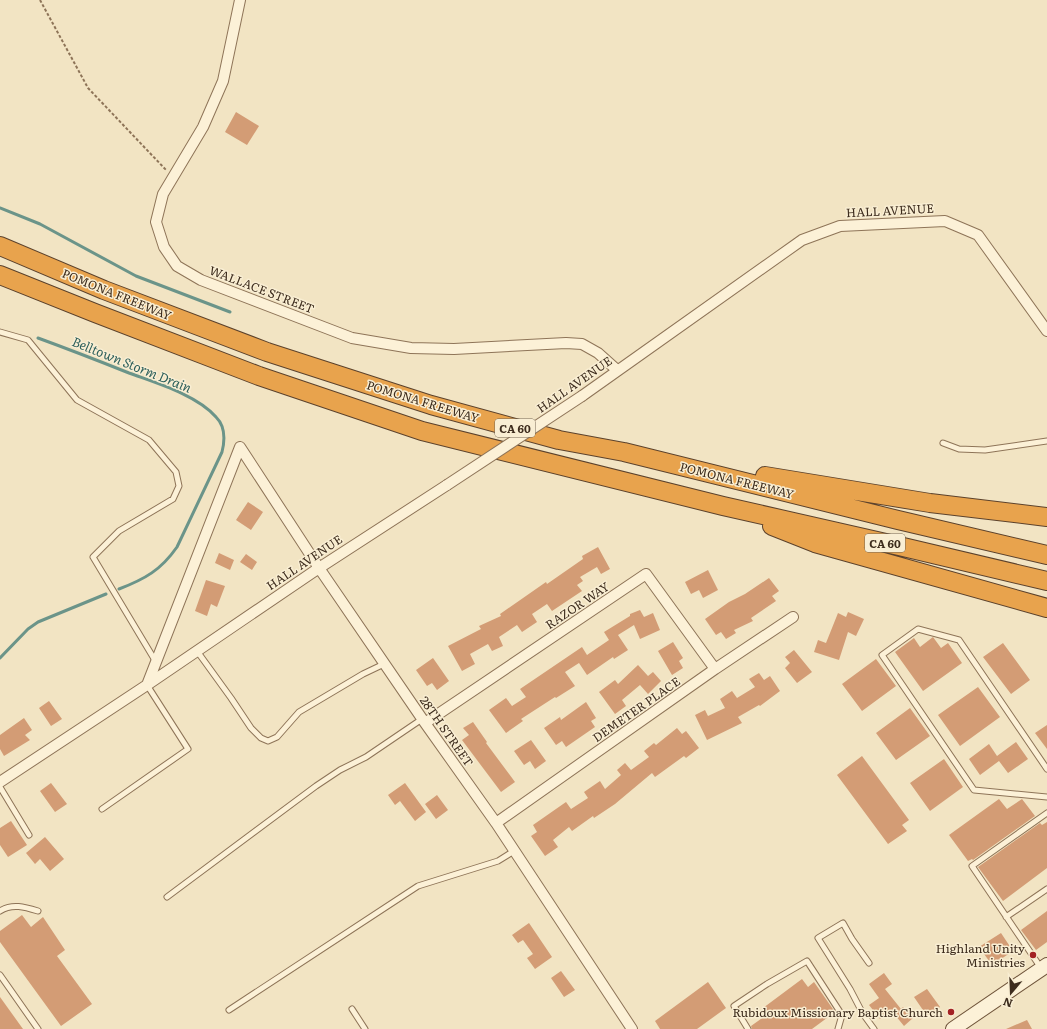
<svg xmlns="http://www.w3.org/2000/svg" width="1047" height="1029" font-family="Literata,serif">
<rect width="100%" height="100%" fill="#f2e4c3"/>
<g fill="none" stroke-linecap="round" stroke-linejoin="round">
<path stroke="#6b9489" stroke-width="3" d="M0 208 40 224 136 276 230 312
M38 338C68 349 99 361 129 373 156 383 197 395 216 417 225 426 225 440 222 452L177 547C161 570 145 579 119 589
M0 658 28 629 38 622 106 594"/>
</g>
<path fill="#d39c75" d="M236 112 259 126 247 145 225 132Z
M248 502 263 512 251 530 236 520Z
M598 547 610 569 601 574 597 567 580 577 583 581 577 585 582 591 552 611 547 604 532 614 537 622 522 632 517 625 499 637 503 646 492 651 488 644 470 654 475 664 462 671 448 646 481 629 479 626 501 616 500 614 546 582 547 584 583 559 582 556Z
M219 553 234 560 230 570 215 563Z
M246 554 257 562 252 570 240 562Z
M708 570 718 590 703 598 699 590 691 594 685 582Z
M769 578 779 591 772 596 776 601 751 618 753 621 734 630 736 633 726 639 721 632 716 635 705 619 729 602 745 594Z
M206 580 225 586 217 607 211 604 207 616 195 611Z
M640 610 644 617 653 613 660 630 640 639 634 625 618 635 628 650 614 659 613 657 587 675 579 663 565 672 575 686 556 698 555 697 521 719 523 721 506 733 489 710 506 698 512 706 526 697 520 689 582 647 587 655 609 640 604 632 630 616V614Z
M848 612 864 619 856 636 848 632 839 660 814 652 818 640 826 643 838 613 846 617Z
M933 637 941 648 948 643 962 663 923 691 895 652 914 638 920 647Z
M673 642 683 658 679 661 683 668 672 675 658 651Z
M1003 643 1030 680 1011 694 983 657Z
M794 650 812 672 797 683 785 668 790 663 785 657Z
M433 658 449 681 437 690 432 683 427 686 416 670Z
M876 659 896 686 862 711 842 684Z
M638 665 648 676 653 672 661 681 648 694 640 685 622 700 626 706 615 714 599 692 615 680 618 684Z
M759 673 764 680 770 676 780 691 760 706 759 705 738 717 742 723 707 740 695 715 705 710 708 716 725 708 720 699 732 691 737 698 755 687 749 679Z
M978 687 1000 717 960 746 938 715Z
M49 701 62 719 51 726 39 708Z
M586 702 596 718 591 721 595 727 566 747 562 741 556 745 544 728 560 717 561 720Z
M910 708 930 736 896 760 876 733Z
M24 718 32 730 25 735 30 740 4 756 0 749V735Z
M473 722 487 742 486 743 515 782 501 792 462 740 469 735 463 728Z
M1047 725V749L1035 733Z
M677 728 682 734 686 731 699 748 686 758 684 756 655 777 652 773 615 804 594 818 593 816 572 831 569 827 553 840 558 847 545 856 531 836 537 832 533 825 566 802 571 809 588 798 584 792 600 781 605 789 621 775 617 770 625 763 631 770 649 757 644 751 654 743 656 745Z
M531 740 546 761 535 769 530 761 524 765 514 751Z
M1016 742 1028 759 1008 773 999 761 980 775 969 759 989 744 997 756Z
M862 756 909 820 902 825 907 831 888 844 837 775Z
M944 759 963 787 930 811 910 783Z
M51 783 67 804 55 812 40 791Z
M405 783 426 812 415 821 400 801 395 805 388 795Z
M437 795 448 810 436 819 425 804Z
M999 799 1007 809 1022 799 1035 816 973 860 972 859 968 861 949 835Z
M11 821 27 845 8 857 0 845V828Z
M1047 822V868L1003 901 978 867 1040 823 1042 825Z
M45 837 64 859 50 871 40 859 35 864 26 853Z
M1047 911V942L1036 950 1021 930Z
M22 915 31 927 43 917 65 950 57 956 92 1004 61 1026 0 942V931Z
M529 923 552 957 535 969 527 958 533 954 523 940 518 943 512 935Z
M1001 933 1013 951 992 965 979 947Z
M561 971 575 990 564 997 551 978Z
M884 973 892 984 885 989 901 1009 903 1007 913 1018 904 1026 891 1010 880 1019 869 1005 879 998 869 984Z
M802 979 808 987 814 982 835 1012 812 1029H752L751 1026 768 1014 763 1008Z
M708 982 726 1008 697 1029H660L655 1021Z
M927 989 940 1007 927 1016 914 997Z
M0 997 23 1029H0Z
M1027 1020 1032 1029H1006Z"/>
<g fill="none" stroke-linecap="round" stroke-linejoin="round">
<g stroke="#8e7458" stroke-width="7">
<path id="lane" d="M0 332 28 340 77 400 149 440 176 472 179 486 173 499 119 531 93 557 156 662
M943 443 959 449 985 450 1047 441
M197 651 231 698 251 728 261 738 268 741 277 737 299 712 363 674 384 664
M1047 769 959 640 918 629 882 655 974 790 1047 797
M0 787 29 835
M102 809 188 749 147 685
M167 897 316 786 340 770 366 757 422 719
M0 911C12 903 25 907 38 911
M1006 917 1047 889
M869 963 852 939 843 923 818 938 850 989 863 1014 874 1029
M1041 968 972 866 1047 813
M0 975 38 1029
M352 1009 365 1029
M229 1010 418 886 498 861 514 851
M748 1029 734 1006 767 984 807 961 842 1015 838 1029"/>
</g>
<g stroke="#8e7458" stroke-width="12">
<path id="street" d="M240 0 223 81 203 127 163 194 156 222 164 247 177 266 201 280 352 338 411 348 454 349 566 343 582 344 598 353 617 370
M582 396 802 240 840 226 945 221 978 235 1047 331
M240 447 319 568 425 723 496 823 632 1029
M147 685 240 447
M425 723 646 574 715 669
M0 782 147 685 319 568 447 485
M496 823 715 669 793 617"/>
</g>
<g stroke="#70553b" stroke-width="16">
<path id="secondary" d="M953 1029 1047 965"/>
</g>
<g stroke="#5c422c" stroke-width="20">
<path id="highway" d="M0 246 104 290 267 352 431 405 559 440 624 452 898 520 1047 555
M0 275 95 313 259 376 422 431 723 506 899 546 1047 581
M765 476 930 503 1047 517
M772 526 815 543 1047 608"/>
</g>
<path stroke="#8e7458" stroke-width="2" stroke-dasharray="3 2" stroke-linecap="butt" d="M40 0 88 88 167 171"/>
<use href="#lane" stroke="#fcf1d7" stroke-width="5"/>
<use href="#street" stroke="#fcf1d7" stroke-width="10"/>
<use href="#secondary" stroke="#fcf1d7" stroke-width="14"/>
<use href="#highway" stroke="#e8a34d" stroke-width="18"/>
<g stroke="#8e7458" stroke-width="12" stroke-linecap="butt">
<path id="street-bridge" d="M447 485 582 396"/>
</g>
<use href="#street-bridge" stroke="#fcf1d7" stroke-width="10"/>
</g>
<g fill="#a32224" stroke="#f9eed3" stroke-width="1.5">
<circle cx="1033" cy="955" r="4"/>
<circle cx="951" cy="1012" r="4"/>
</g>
<g text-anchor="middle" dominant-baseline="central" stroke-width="3" stroke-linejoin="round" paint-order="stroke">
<g fill="#f9eed3" stroke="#756654" stroke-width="1">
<rect x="495" y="419" width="40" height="18" rx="3"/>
<rect x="865" y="534" width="40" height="18" rx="3"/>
</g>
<g font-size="11" font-weight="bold" fill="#3d2c1d">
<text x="515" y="428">CA 60</text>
<text x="885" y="543">CA 60</text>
</g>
<g font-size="12" fill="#3d2c1d" stroke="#f9eed3">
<text transform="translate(890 210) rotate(-3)">HALL AVENUE</text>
<text transform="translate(262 289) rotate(21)">WALLACE STREET</text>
<text transform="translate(117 294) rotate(22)">POMONA FREEWAY</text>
<text transform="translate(574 384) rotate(-35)">HALL AVENUE</text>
<text transform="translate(423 401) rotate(17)">POMONA FREEWAY</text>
<text transform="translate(737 480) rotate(14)">POMONA FREEWAY</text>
<text transform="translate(304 562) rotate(-34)">HALL AVENUE</text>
<text transform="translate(577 605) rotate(-34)">RAZOR WAY</text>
<text transform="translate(636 709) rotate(-35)">DEMETER PLACE</text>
<text transform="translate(447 731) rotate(55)">28TH STREET</text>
</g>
<g font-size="12" fill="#3d2c1d" stroke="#f9eed3" text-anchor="end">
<text x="1025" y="948">Highland Unity<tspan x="1025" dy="14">Ministries</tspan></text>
<text x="943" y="1012">Rubidoux Missionary Baptist Church</text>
</g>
<g font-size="13" font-style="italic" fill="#2b5e5a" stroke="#f9eed3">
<text transform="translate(132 364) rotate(22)">Belltown Storm Drain</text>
</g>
</g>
<g transform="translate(1011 993) rotate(199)" stroke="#f9eed3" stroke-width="3" paint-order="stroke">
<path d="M0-3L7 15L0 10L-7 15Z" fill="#3d2c1d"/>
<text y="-6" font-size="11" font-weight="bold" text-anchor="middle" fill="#3d2c1d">N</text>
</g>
</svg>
